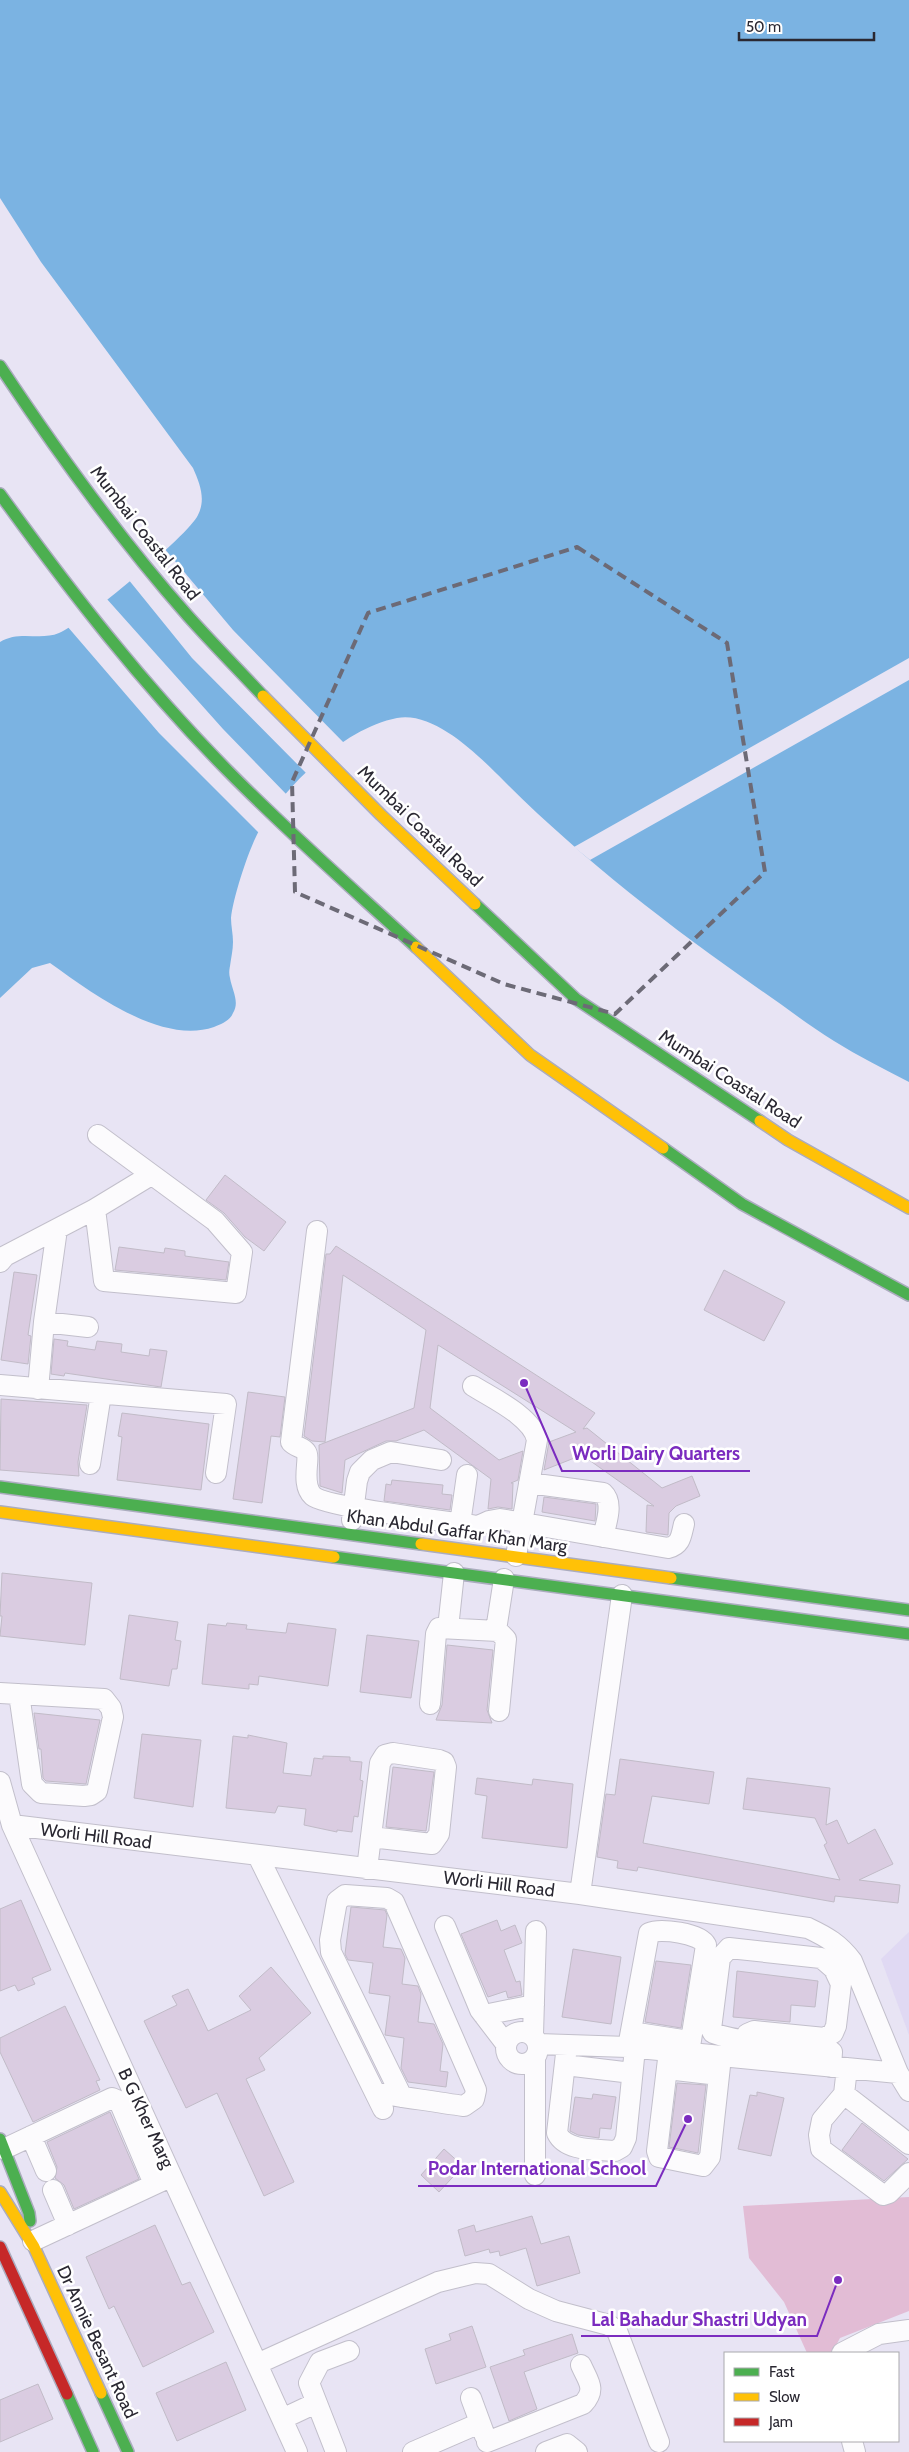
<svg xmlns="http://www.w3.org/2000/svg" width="909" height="2452" font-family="Cabin,sans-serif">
<rect width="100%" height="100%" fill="#e8e4f4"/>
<path fill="#e0d9f3" d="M909 1932V2035L881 1959Z"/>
<path fill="#e2bcd5" d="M909 2197V2311L840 2338 832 2353H807L784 2302 749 2258 743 2206Z"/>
<path fill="#7bb3e2" d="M0 0H909V1082C884 1069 858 1056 834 1041 808 1025 784 1006 759 989 669 926 582 859 504 781 479 756 435 711 397 718 344 728 285 786 259 831 249 848 233 898 231 918 231 926 233 934 233 942 233 950 231 958 230 966 229 971 229 974 230 978 232 990 240 1002 233 1013 230 1021 221 1024 214 1027 161 1045 92 993 50 963L32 968 0 998V642C19 630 40 641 59 633 82 624 188 536 198 515 206 499 200 484 193 468L41 262 0 198Z"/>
<path fill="#e8e4f4" d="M164 548 233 630 345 744 308 775 192 658 128 579Z
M106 598 223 729 288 796 275 810 260 834 159 733 67 626Z
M909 658V680L590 860 574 847Z"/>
<path fill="#dacce1" stroke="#c1bbc7" d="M225 1175 286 1222 264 1251 245 1237 224 1213 206 1200Z
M336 1246 595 1413 583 1429 587 1428 662 1488 692 1476 700 1496 676 1506 669 1513 668 1535 646 1532 647 1505 654 1506 582 1455 544 1470 549 1442 576 1432 438 1345 430 1408 499 1460 523 1451 518 1480 511 1483H513L512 1509 498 1507 488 1509 491 1479 424 1430 396 1441H386L345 1460 342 1493 320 1486 319 1445 414 1408 426 1330 343 1275 325 1442 312 1441 304 1436 326 1254H330Z
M119 1247 164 1253 165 1248 185 1251V1256L229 1262 226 1280 115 1270Z
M724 1270 785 1302 764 1341 704 1310Z
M14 1272 37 1275 28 1335 31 1336 28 1364 1 1360Z
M54 1339 68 1341 67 1346 95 1350 97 1341 122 1344 121 1352 149 1356 150 1349 167 1351 161 1387 65 1373 64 1376 51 1374Z
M248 1392 285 1397 280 1437 271 1436 262 1503 233 1499Z
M1 1399 87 1405 78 1462 79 1476 0 1470Z
M122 1413 209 1424 201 1490 117 1480 122 1437 118 1436Z
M392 1480 443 1485 442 1494 452 1495 450 1510 384 1501 386 1484 391 1485Z
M544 1497 596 1504 595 1521 542 1512Z
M2 1573 92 1583 85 1645 0 1636 2 1616H0Z
M129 1615 178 1622 175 1640 181 1641 177 1669H172L169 1686 120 1679Z
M227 1623 247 1625 246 1629 286 1633 288 1623 336 1629 328 1686 259 1676 258 1685 249 1684V1689L202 1684 208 1624 226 1626Z
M367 1635 419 1641 411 1698 360 1692Z
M447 1645 493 1650 487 1710 492 1723 436 1720 442 1705Z
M34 1713 100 1720 86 1784 46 1781 43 1778 41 1749H39Z
M142 1734 201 1740 193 1807 134 1798Z
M248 1735 287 1743 283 1773 311 1776 314 1758 323 1759V1756L350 1757V1761L362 1762 360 1780 363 1781 358 1817 354 1816 352 1832 337 1830V1832L304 1825 306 1809 278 1806 275 1813 226 1808 233 1736 248 1738Z
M620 1759 714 1772 709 1804 652 1796 643 1843 840 1880 824 1845 827 1843 815 1818 743 1809 747 1778 830 1788 826 1825 837 1820 848 1844 875 1829 893 1864 859 1880 900 1885 898 1903 835 1896 834 1902 638 1867 637 1871 617 1868 618 1861 597 1857 606 1794 615 1795Z
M393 1767 434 1772 426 1831 386 1827Z
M477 1778 532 1785 533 1779 573 1784 567 1848 482 1838 487 1796 475 1794Z
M21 1900 51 1970 32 1978 35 1984 18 1991 15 1985 0 1991V1909Z
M351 1907 385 1910 387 1915 383 1947 401 1949 405 1958 402 1984 418 1986 421 1994 418 2022 434 2024 443 2044 440 2071 448 2072 446 2087 408 2082 401 2068 404 2038 385 2035 390 1996 369 1993 373 1963 348 1960 345 1954Z
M497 1920 501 1931 515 1925 522 1943 504 1950 516 1982 520 1981 522 1995 508 1998 506 1991 488 1997 461 1934Z
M573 1949 621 1957 611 2024 562 2017Z
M656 1961 691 1965 681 2028 645 2022Z
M271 1967 311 2013 259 2058 265 2070 246 2079 294 2182 264 2196 217 2093 186 2108 144 2021 177 2005 172 1996 188 1989 208 2031 251 2010 239 1996Z
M737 1971 818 1981 815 2007 791 2005 790 2022 733 2017Z
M65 2006 100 2080 96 2081 100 2090 33 2122 0 2052V2038Z
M677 2083 706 2085 698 2153 669 2147Z
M757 2092 784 2098 771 2156 738 2149 750 2095 757 2096Z
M593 2094 616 2097 611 2129 600 2128 599 2138 578 2135 570 2131 575 2097 592 2099Z
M110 2112 139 2179 74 2209 64 2185 55 2178 57 2167 47 2142Z
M862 2123 908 2159 884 2181 842 2150Z
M444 2149 463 2166 439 2192 421 2175Z
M532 2216 541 2244 569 2236 580 2273 537 2286 526 2248 500 2256 499 2251 490 2253 489 2249 465 2256 458 2230 474 2225 476 2232Z
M155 2225 182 2285 190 2282 214 2332 143 2367 114 2306 109 2309 86 2257Z
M472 2326 486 2367 436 2384 425 2349 451 2340 449 2334Z
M572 2334 578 2353 524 2372 537 2409 509 2421 490 2367 525 2355 523 2350Z
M226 2362 246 2410 177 2441 156 2393Z
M38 2384 53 2419 0 2442V2400Z"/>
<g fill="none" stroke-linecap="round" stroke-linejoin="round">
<g stroke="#c2bfcb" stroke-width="22">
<path id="street" d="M95 1209 104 1281 236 1293 242 1252 215 1221 98 1135
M317 1231 291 1442C295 1447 303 1447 306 1452 311 1458 300 1484 313 1496 325 1507 453 1522 478 1526L489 1521 500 1519 668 1548C681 1545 681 1536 684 1524
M0 1262 5 1256 95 1209 151 1175
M44 1322 88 1327
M0 1385 226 1404 216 1473
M473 1386C492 1398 533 1417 537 1440L516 1556
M38 1389 44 1322 57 1229
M90 1464 101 1394
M529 1483 603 1493C614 1503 606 1523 603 1537
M352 1520 357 1481 360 1472 372 1460 391 1452 441 1460
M460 1524 467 1475
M448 1628 454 1573
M496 1630 504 1579
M0 1693 104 1699 111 1708 113 1717 97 1791 91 1795 84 1796 41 1793 32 1784 19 1694
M430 1704 436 1634 439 1628 498 1631 506 1639 499 1711
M0 1782 12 1825 297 2452
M12 1825 580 1894 808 1928C827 1937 839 1944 852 1961L898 2073 909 2091
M258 1856 383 2109
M367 1869 380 1763 385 1755 393 1753 439 1760 444 1762 446 1767 439 1834 432 1844 371 1837
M580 1894 622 1595
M445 1926 480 2010 506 2044
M484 2015 534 2005
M506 2048a16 16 0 1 1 32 0a16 16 0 1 1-32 0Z
M631 2032 689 2041
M533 2035 536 1931
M745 2039 747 2034 754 2031 825 2038 833 2033 836 2026 841 1984 834 1969 826 1962 821 1958 729 1948 720 1958 711 2029 713 2033C742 2044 792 2044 825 2046L832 2052 831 2067
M538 2044 628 2047 898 2073
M567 2045 557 2133C566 2152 597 2149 615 2151L622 2147 626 2138 635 2048
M628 2047 649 1933C660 1928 700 1933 706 1945L689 2053
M669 2051 657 2151 659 2157 703 2166 710 2157 721 2057
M565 2065 632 2073
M847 2068 844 2094 822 2120 819 2135 821 2149 883 2195 889 2193 909 2173
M667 2069 719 2075
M376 2093C405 2097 435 2102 464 2106L474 2099 476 2090 394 1902 387 1898 345 1895 337 1901 330 1940 331 1952 402 2097
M844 2094 909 2144
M31 2136 46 2171
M4 2149 112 2098 119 2101 154 2184
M535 2175V2057
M53 2190 68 2225
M33 2241 166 2179
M842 2353 879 2334 909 2330
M257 2364 438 2282 475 2273 489 2274 529 2299 556 2311 609 2325 617 2331 659 2442
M471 2398 485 2436
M282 2419 316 2403
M852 2441 855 2452
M487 2442 583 2404C597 2389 588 2381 581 2365
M336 2452 309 2383 320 2362 349 2351
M413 2452 480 2423
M546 2452 567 2444 577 2452"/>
</g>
<g stroke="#abacbe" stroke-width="14">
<path id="fast" d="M0 366C57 452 119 538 188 616 212 643 238 669 263 696
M0 494C70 591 144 686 228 771 288 832 353 889 416 947
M475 904 576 999 760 1121
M663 1148 742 1204 909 1295
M0 1487 421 1544
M334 1557 909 1634
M671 1578 909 1610
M0 2139 29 2213 30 2221
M101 2393 128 2452
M67 2394 93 2452"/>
</g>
<g stroke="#abacbe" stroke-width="14">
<path id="slow" d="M263 696 381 815 475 904
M416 947 530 1055 663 1148
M760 1121 788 1140 909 1208
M0 1512 334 1557
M421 1544 671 1578
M0 2192 34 2247 101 2393"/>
</g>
<g stroke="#abacbe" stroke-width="14">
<path id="jam" d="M0 2247 67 2394"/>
</g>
<use href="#street" stroke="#fcfbfd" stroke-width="20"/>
<use href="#fast" stroke="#4caf50" stroke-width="11"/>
<use href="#slow" stroke="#ffc107" stroke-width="11"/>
<use href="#jam" stroke="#c62828" stroke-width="11"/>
</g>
<path fill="none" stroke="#6c6a76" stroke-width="4" stroke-dasharray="10 6" stroke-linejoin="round" d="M577 547 727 643 765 872 615 1014 504 984 295 892 292 782 368 613Z"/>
<g text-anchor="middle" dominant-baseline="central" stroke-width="5" stroke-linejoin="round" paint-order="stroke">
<g font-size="18" fill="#2a2832" stroke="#fff">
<text transform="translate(145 533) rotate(52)">Mumbai Coastal Road</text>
<text transform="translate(420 826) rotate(44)">Mumbai Coastal Road</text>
<text transform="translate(730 1079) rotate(33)">Mumbai Coastal Road</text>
<text transform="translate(457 1531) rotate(8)">Khan Abdul Gaffar Khan Marg</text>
<text transform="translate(96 1836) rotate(7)">Worli Hill Road</text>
<text transform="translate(499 1884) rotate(7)">Worli Hill Road</text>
<text transform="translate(146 2118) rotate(65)">B G Kher Marg</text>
<text transform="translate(97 2342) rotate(65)">Dr Annie Besant Road</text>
</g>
</g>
<path fill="none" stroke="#7b2cbf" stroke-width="2" d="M524 1383L562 1471H750M688 2119L656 2186H418M838 2280L817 2336H581"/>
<g fill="#7b2cbf" stroke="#fff" stroke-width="2">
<circle cx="524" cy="1383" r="5"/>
<circle cx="688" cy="2119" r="5"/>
<circle cx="838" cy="2280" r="5"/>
</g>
<g font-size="19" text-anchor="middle" font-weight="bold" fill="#7b2cbf" stroke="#fff" stroke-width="5" stroke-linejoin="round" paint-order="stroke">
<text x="656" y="1460">Worli Dairy Quarters</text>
<text x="537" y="2175">Podar International School</text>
<text x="699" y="2326">Lal Bahadur Shastri Udyan</text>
</g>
<rect x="724" y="2352" width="175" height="90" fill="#ffffff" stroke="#aaa9ad"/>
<rect x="734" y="2368" width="25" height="8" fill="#4caf50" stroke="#aaa9ad"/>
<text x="769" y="2377" font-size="15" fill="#2a2832">Fast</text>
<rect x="734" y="2393" width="25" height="8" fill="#ffc107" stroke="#aaa9ad"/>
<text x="769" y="2402" font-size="15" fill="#2a2832">Slow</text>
<rect x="734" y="2418" width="25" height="8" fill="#c62828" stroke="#aaa9ad"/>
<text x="769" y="2427" font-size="15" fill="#2a2832">Jam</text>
<path d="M739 32v8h135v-8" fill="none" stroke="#2a2832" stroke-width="2.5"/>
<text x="746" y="32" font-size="15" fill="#2a2832" stroke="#ffffff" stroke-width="4" paint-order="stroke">50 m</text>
</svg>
